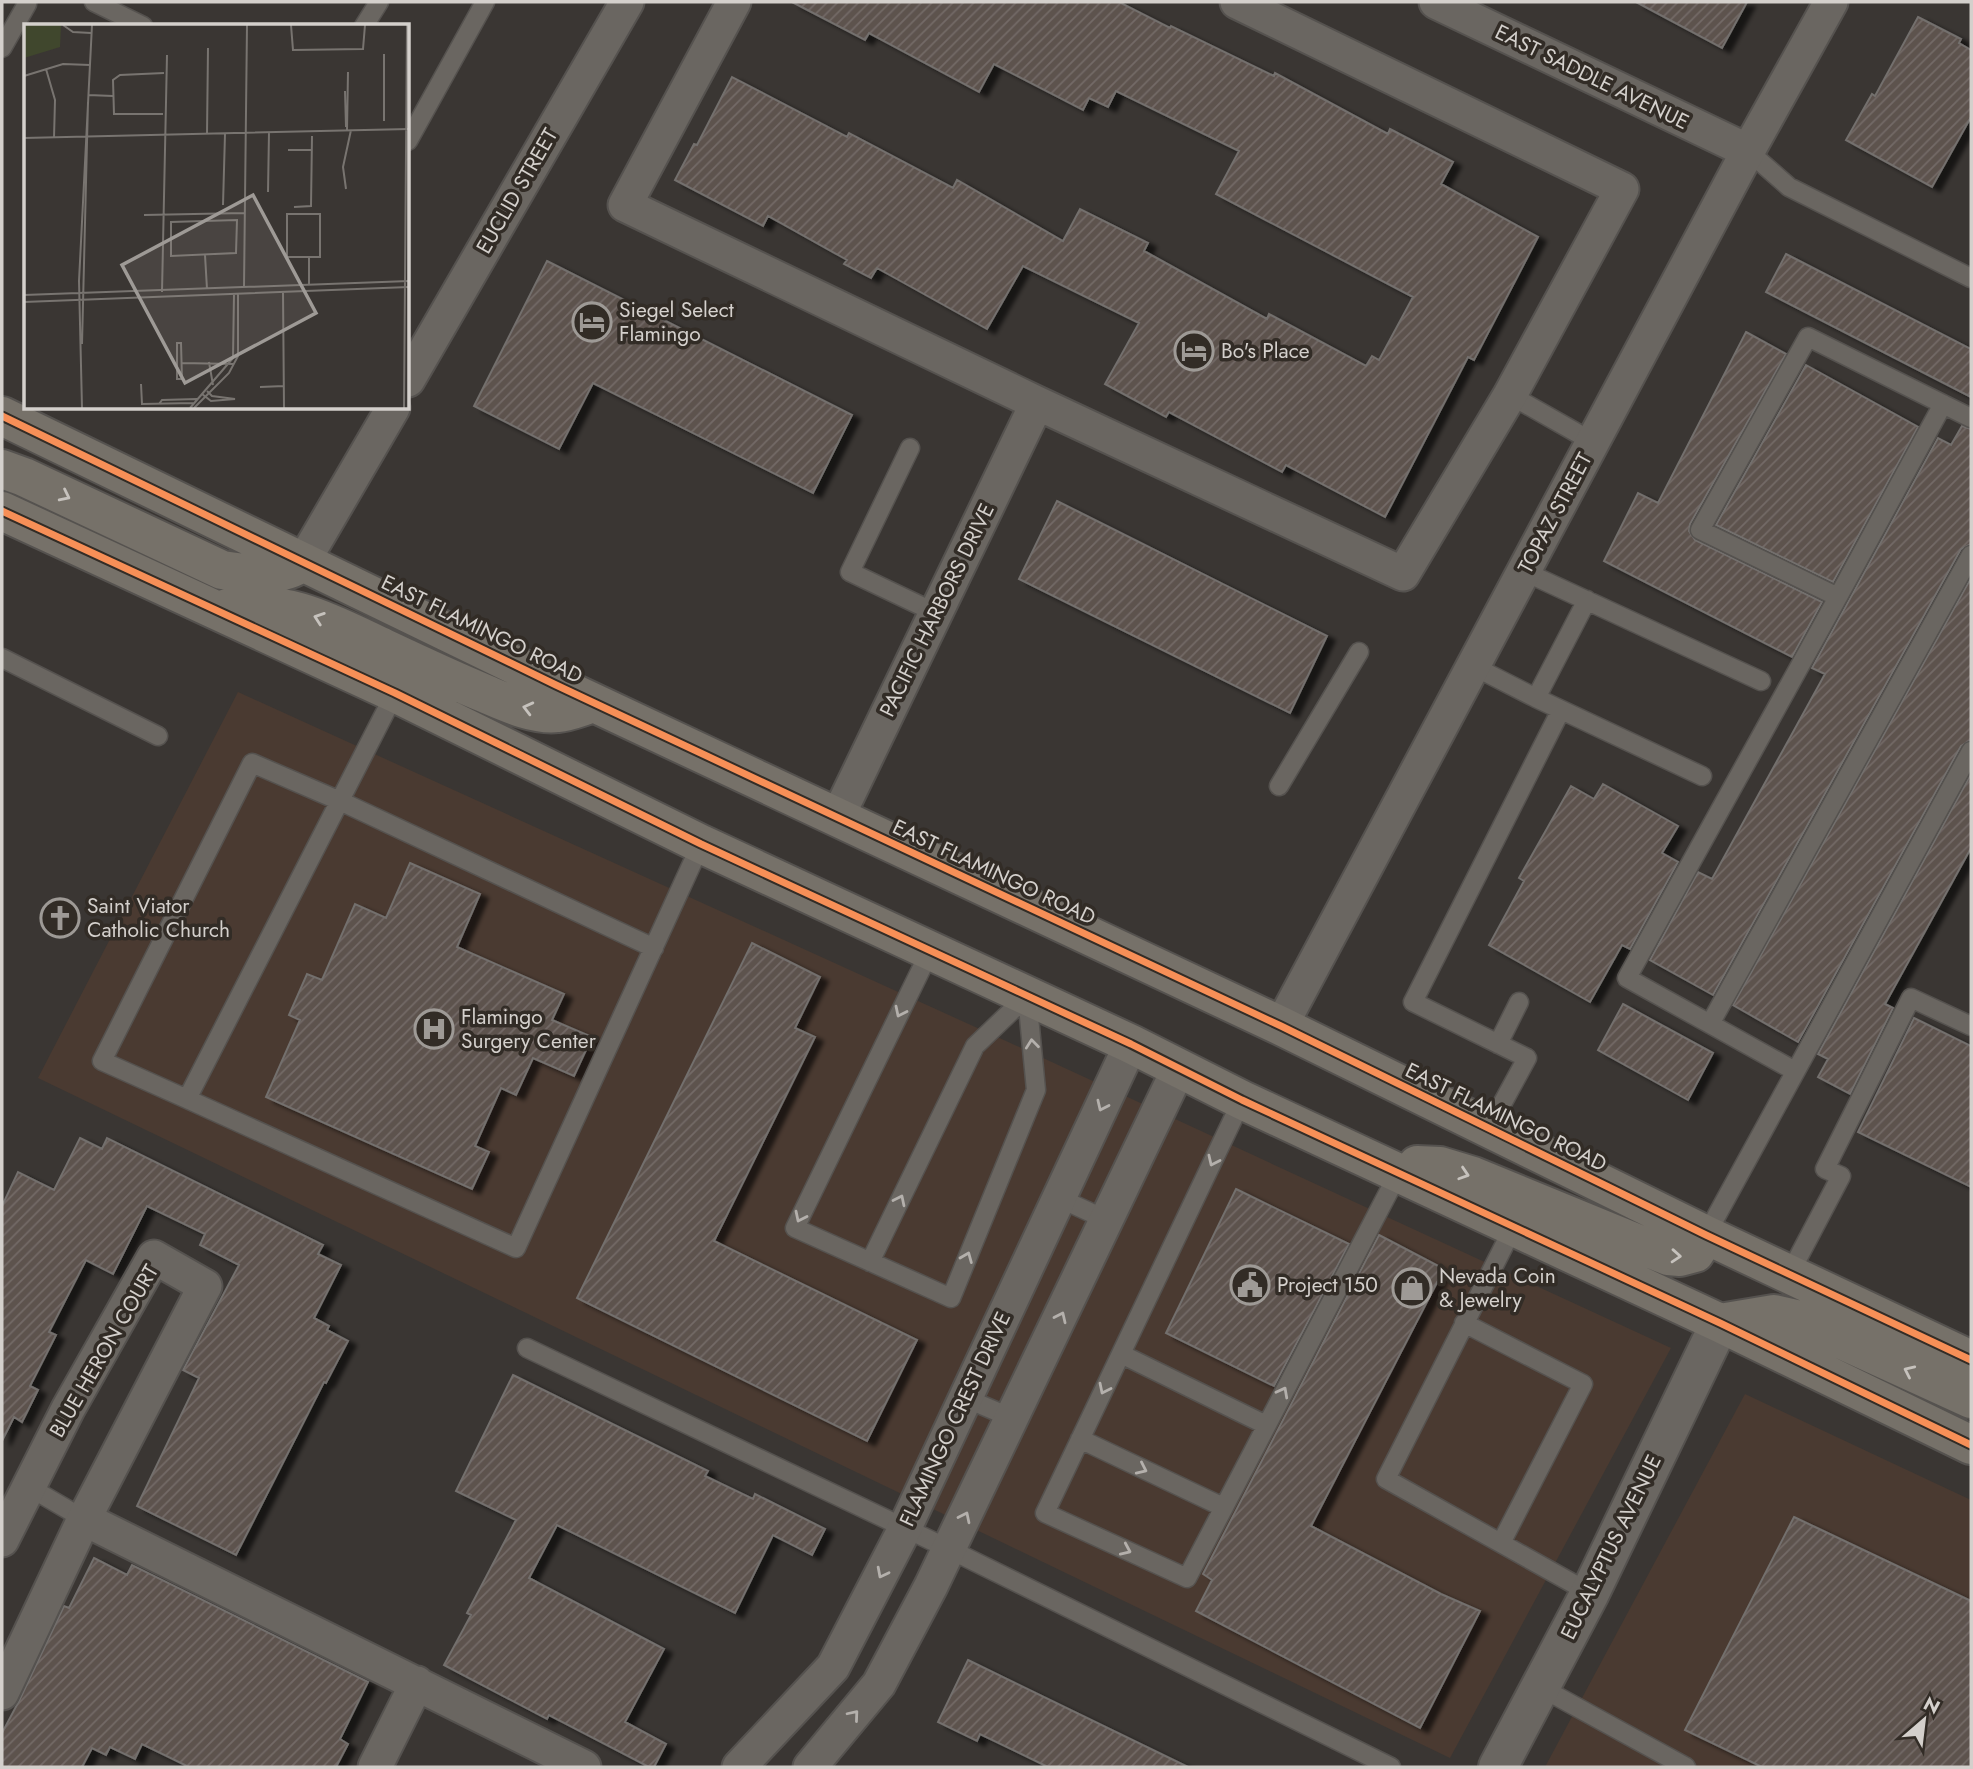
<svg xmlns="http://www.w3.org/2000/svg" width="1973" height="1769" font-family="Jost,sans-serif">
<defs>
<pattern id="building-hatch" width="6" height="6" patternUnits="userSpaceOnUse" patternTransform="scale(1.75)"><rect width="6" height="6" fill="#5d524e"/><path d="M-1 1l2-2M0 6l6-6M5 7l2-2" fill="none" stroke="#736a66"/></pattern>
<filter id="shadow"><feDropShadow dx="8" dy="4.5" stdDeviation="2" flood-color="#0009"/></filter>
</defs>
<rect width="100%" height="100%" fill="#3a3633"/>
<path fill="#4a3a31" d="M238 692 1006 1041 1671 1348 1450 1758 38 1078Z
M1745 1394 1971 1500V1767H1545Z"/>
<path fill="url(#building-hatch)" stroke="#736f6d" stroke-width="2" filter="url(#shadow)" d="M792 2H1119L1170 28 1171 26 1274 76 1275 73 1388 134 1390 129 1453 162 1441 184 1538 237 1474 360 1468 357 1385 517 1286 465 1282 472 1169 412 1166 417 1105 384 1139 323 1023 266 987 329 877 268 871 278 844 264 847 260 768 216 763 226 675 180 694 144 697 145 732 77 847 137 849 133 953 188 957 180 1063 241 1080 209 1148 243 1144 251 1267 319 1269 314 1366 366 1372 356 1379 360 1413 297 1216 194 1239 151 1116 91 1108 107 1089 98 1083 110 994 64 979 92 869 33 865 40Z
M1636 2H1747L1722 48Z
M1918 17 1961 39 1959 43 1971 50V117L1932 187 1846 140 1872 94 1875 96Z
M1786 254 1971 349V397L1766 292Z
M547 261 852 415 813 493 593 383 559 449 474 406Z
M1746 332 1786 354 1690 524 1689 531 1695 540 1822 602 1792 657 1604 561 1638 493 1658 503Z
M1806 365 1918 427 1833 582 1716 525Z
M1962 426 1971 429V544L1961 549 1713 995 1650 960 1698 872 1712 879 1825 674 1812 668 1938 438 1951 445Z
M1057 501 1327 636 1290 713 1019 579Z
M1971 578V740L1961 746 1798 1042 1733 1005Z
M1971 774V848L1885 1004 1893 1008 1850 1094 1818 1077 1828 1059 1818 1054Z
M1603 784 1678 826 1662 853 1678 862 1630 949 1622 945 1590 1002 1489 945 1524 881 1519 878 1571 786 1594 799Z
M410 863 480 894 457 947 564 994 552 1020 592 1037 574 1076 533 1058 516 1095 501 1088 475 1146 489 1152 472 1189 266 1097 300 1020 289 1015 307 974 322 980 355 904 386 918Z
M752 943 820 977 795 1028 815 1037 714 1241 917 1340 867 1441 577 1298Z
M1623 1004 1713 1053 1688 1100 1598 1050Z
M1914 1018 1971 1046V1187L1858 1132Z
M80 1138 102 1149 107 1138 323 1245 318 1254 341 1265 314 1318 329 1326 327 1330 348 1341 326 1383 324 1382 236 1555 137 1506 199 1378 183 1370 239 1265 200 1245 205 1234 147 1206 113 1274 86 1260 49 1332 56 1335 30 1386 38 1390 22 1422 14 1417 2 1441V1206L18 1172 54 1190Z
M1236 1189 1349 1244 1274 1386 1166 1333Z
M1379 1235 1444 1269 1311 1526 1441 1594 1480 1611 1420 1728 1196 1611 1212 1580 1203 1574Z
M513 1375 708 1471 705 1476 753 1499 755 1494 825 1529 812 1555 773 1535 735 1613 557 1525 529 1578 664 1649 625 1722 666 1744 654 1767H649L549 1715 547 1719 444 1665 471 1615 467 1613 516 1520 456 1491Z
M1794 1517 1971 1601V1767H1762L1685 1730Z
M94 1558 127 1575 132 1565 368 1682 340 1739 348 1744 336 1767H189L142 1744 135 1759 110 1747 106 1755 92 1748 82 1767H2V1733L19 1701 64 1606 69 1608Z
M968 1660 1188 1767H1048L980 1734 977 1741 938 1722Z"/>
<g fill="none" stroke-linecap="round" stroke-linejoin="round">
<g stroke="#55524f" stroke-width="21">
<path id="service" d="M94 2 143 26
M364 26 379 2
M2 48 27 4 26 2
M408 141 485 2
M1748 151 1789 187 1971 278
M1510 395 1593 442
M910 448 850 572 936 613
M1523 571 1761 681
M1838 597 1943 404
M1587 600 1536 698 1702 776
M2 658 158 736
M1473 666 1536 698
M395 693 187 1099 516 1248 701 844
M1279 786 1359 652
M930 951 795 1228 951 1298 1036 1090 1027 996
M1710 1024 1971 555
M1498 1044 1519 1002
M1795 1071 1627 978 1838 597 1700 530 1808 337 1971 418
M187 1099 102 1061 252 763 340 801 654 948
M1242 1100 1045 1513 1187 1578 1399 1172
M1489 1128 1527 1058 1413 1002 1561 710
M1059 1198 1107 1220
M1514 1226 1386 1479 1590 1593
M1706 1235 1971 751
M870 1262 975 1046 1027 996
M1790 1273 1841 1176 1825 1169 1911 998 1971 1026
M1464 1323 1583 1384 1501 1543
M527 1348 949 1549 1391 1767
M1121 1354 1266 1425
M965 1398 1012 1418
M1080 1439 1223 1507
M29 1487 84 1519
M1540 1687 1686 1767"/>
</g>
<g stroke="#55524f" stroke-width="37">
<path id="minor" d="M734 2 625 205 1037 403 1403 574 1510 395 1622 189 1237 2
M1436 2 1748 151
M408 380 627 2
M303 562 393 408
M837 818 1037 403
M1281 1026 1748 151 1831 2
M84 1519 584 1767
M2 1540 68 1409 154 1257 205 1286 84 1519 2 1693
M375 1767 417 1683
M739 1767 833 1667 901 1536 1131 1044
M810 1767 879 1684 931 1586 1179 1068"/>
</g>
<g stroke="#55524f" stroke-width="42">
<path id="tertiary" d="M1498 1767 1590 1593 1720 1323"/>
</g>
<g stroke="#55524f" stroke-width="42">
<path id="primary" d="M2 416 556 685 1281 1026 1706 1235 1971 1360
M2 469 24 477 222 570C248 574 282 578 303 562
M2 511 395 693 701 844 1131 1044 1242 1100 1720 1323 1971 1445
M227 608C284 596 335 625 384 648 418 664 452 680 486 694 507 703 535 716 558 713 570 712 583 706 594 703
M1417 1165 1440 1166 1473 1176 1668 1256 1680 1257 1695 1253 1706 1235
M1720 1323 1774 1314 1796 1319 1971 1399"/>
</g>
<use href="#service" stroke="#6a6661" stroke-width="18"/>
<use href="#minor" stroke="#6a6661" stroke-width="33"/>
<use href="#tertiary" stroke="#6a6661" stroke-width="38"/>
<use href="#primary" stroke="#767169" stroke-width="38"/>
<g stroke="#322c26" stroke-width="11">
<path id="cycleway" d="M2 416 556 685 1281 1026 1706 1235 1971 1360
M2 511 395 693 701 844 1131 1044 1242 1100 1720 1323 1971 1445"/>
</g>
<use href="#cycleway" stroke="#f78f57" stroke-width="7"/>
</g>
<defs><path id="oneway-chevron" d="M-2-3.5L2.5 0L-2 3.5" fill="none" stroke-width="1.6" stroke-linecap="round" stroke-linejoin="round" transform="scale(1.75)"/></defs>
<g stroke="#c6c2bd">
<use href="#oneway-chevron" transform="translate(65 496) rotate(26)"/>
<use href="#oneway-chevron" transform="translate(319 618) rotate(-161)"/>
<use href="#oneway-chevron" transform="translate(528 708) rotate(-166)"/>
<use href="#oneway-chevron" transform="translate(1464 1174) rotate(18)"/>
<use href="#oneway-chevron" transform="translate(1676 1256) rotate(4)"/>
<use href="#oneway-chevron" transform="translate(1909 1371) rotate(-155)"/>
</g>
<g stroke="#b4b0ac">
<use href="#oneway-chevron" transform="translate(900 1012) rotate(116)"/>
<use href="#oneway-chevron" transform="translate(1032 1044) rotate(-96)"/>
<use href="#oneway-chevron" transform="translate(1102 1106) rotate(115)"/>
<use href="#oneway-chevron" transform="translate(1213 1161) rotate(115)"/>
<use href="#oneway-chevron" transform="translate(900 1200) rotate(-64)"/>
<use href="#oneway-chevron" transform="translate(800 1217) rotate(116)"/>
<use href="#oneway-chevron" transform="translate(967 1257) rotate(-68)"/>
<use href="#oneway-chevron" transform="translate(1061 1317) rotate(-65)"/>
<use href="#oneway-chevron" transform="translate(1104 1389) rotate(116)"/>
<use href="#oneway-chevron" transform="translate(1283 1392) rotate(-62)"/>
<use href="#oneway-chevron" transform="translate(1142 1469) rotate(25)"/>
<use href="#oneway-chevron" transform="translate(965 1517) rotate(-64)"/>
<use href="#oneway-chevron" transform="translate(1126 1550) rotate(24)"/>
<use href="#oneway-chevron" transform="translate(882 1573) rotate(117)"/>
<use href="#oneway-chevron" transform="translate(854 1715) rotate(-50)"/>
</g>
<defs>
<g id="hotel-ring" transform="scale(2.0125)"><circle r="9.5" fill="#322c26" stroke="#9e9a96" stroke-width="1.5"/><path d="M-6-4.5h1.5V1H6V5H4.5V3h-9V5H-6ZM-4 0a1.8 1.8 0 1 1 3.6 0ZM.5 0V-2.5h3Q6-2.5 6 0Z" fill="#9e9a96"/></g>
<g id="church-ring" transform="scale(2.0125)"><circle r="9.5" fill="#322c26" stroke="#9e9a96" stroke-width="1.5"/><path d="M-1.2-6h2.4v3.5h3.3v2.4h-3.3V6h-2.4V-.1h-3.3v-2.4h3.3Z" fill="#9e9a96"/></g>
<g id="hospital-ring" transform="scale(2.0125)"><circle r="9.5" fill="#322c26" stroke="#9e9a96" stroke-width="1.5"/><path d="M-5-5h3v3.5h4V-5h3V5h-3V1.5h-4V5h-3Z" fill="#9e9a96"/></g>
<g id="civic-ring" transform="scale(2.0125)"><circle r="9.5" fill="#322c26" stroke="#9e9a96" stroke-width="1.5"/><path d="M-.6-6.5H3V-4.5H.6V-3L4-1V1h2V6H-6V1h2V-1L-.6-3ZM-1.2 2.5V6h2.4V2.5Z" fill="#9e9a96"/></g>
<g id="shop-ring" transform="scale(2.0125)"><circle r="9.5" fill="#322c26" stroke="#9e9a96" stroke-width="1.5"/><path d="M-5-2.5h2.3a2.7 3.5 0 0 1 5.4 0H5L5.5 6h-11ZM-1.5-2.5h3a1.5 2.3 0 0 0-3 0Z" fill="#9e9a96"/></g>
</defs>
<g fill-rule="evenodd">
<use href="#hotel-ring" x="592" y="322"/>
<use href="#hotel-ring" x="1194" y="351"/>
<use href="#church-ring" x="60" y="918"/>
<use href="#hospital-ring" x="434" y="1029"/>
<use href="#civic-ring" x="1250" y="1285"/>
<use href="#shop-ring" x="1412" y="1288"/>
</g>
<g text-anchor="middle" dominant-baseline="central" stroke-width="7" stroke-linejoin="round" paint-order="stroke">
<g font-size="21" fill="#d4d0cc" stroke="#322c26">
<text transform="translate(1592 77) rotate(26)">EAST SADDLE AVENUE</text>
<text transform="translate(517 191) rotate(-60)">EUCLID STREET</text>
<text transform="translate(1555 513) rotate(-62)">TOPAZ STREET</text>
<text transform="translate(937 610) rotate(-64)">PACIFIC HARBORS DRIVE</text>
<text transform="translate(482 629) rotate(26)">EAST FLAMINGO ROAD</text>
<text transform="translate(994 872) rotate(25)">EAST FLAMINGO ROAD</text>
<text transform="translate(1506 1117) rotate(26)">EAST FLAMINGO ROAD</text>
<text transform="translate(104 1351) rotate(-60)">BLUE HERON COURT</text>
<text transform="translate(955 1419) rotate(-65)">FLAMINGO CREST DRIVE</text>
<text transform="translate(1611 1547) rotate(-64)">EUCALYPTUS AVENUE</text>
</g>
<g font-size="21" fill="#d4d0cc" stroke="#322c26" text-anchor="start">
<text x="619" y="310">Siegel Select<tspan x="619" dy="24">Flamingo</tspan></text>
<text x="1221" y="351">Bo's Place</text>
<text x="87" y="906">Saint Viator<tspan x="87" dy="24">Catholic Church</tspan></text>
<text x="461" y="1017">Flamingo<tspan x="461" dy="24">Surgery Center</tspan></text>
<text x="1439" y="1276">Nevada Coin<tspan x="1439" dy="24">&amp; Jewelry</tspan></text>
<text x="1277" y="1285">Project 150</text>
</g>
</g>
<g transform="translate(24 24)">
<rect width="385" height="385" fill="#3a3633"/>
<path d="M0 1H37L36 23 0 34Z" fill="#40472d"/>
<path fill="none" stroke="#787470" stroke-width="2" d="M39 1 49 8 67 9M267 1 269 26 339 25 341 1M22 45 31 76 30 114M0 52 39 40 66 41M321 67 322 103M64 71 89 72M139 90H90L89 56 96 51 140 49M360 97V30M323 106 324 48M183 110 184 24M0 114 385 105M264 126H288M322 165 319 143 327 106M244 168 245 108M199 181 201 110M270 183 287 182 288 112M263 190H296V233H263ZM120 191 220 189M213 196 212 229 147 232V198ZM181 231 183 265M285 260V233M220 263 223 1M138 268 143 31M259 268 260 384M0 271 385 257M0 278 385 263M153 319H157L158 355H153ZM58 320 64 78M185 338 189 361M157 339 210 340M117 360 118 380 170 379M236 363 260 362M178 370 187 377 211 375 188 372 183 367M135 380 138 376 173 375M58 384 55 257 68 1M166 384 209 334 210 270M170 384 205 349 214 332V270M380 384 383 1"/>
<path fill="#9e9a96" fill-opacity="0.15" stroke="#9e9a96" stroke-width="3.5" d="M229 171 292 289 161 359 98 241Z"/>
<rect width="385" height="385" fill="none" stroke="#d4d0cc" stroke-width="3.5"/>
</g>
<rect width="1973" height="1769" fill="none" stroke="#d4d0cc" stroke-width="7"/>
<g transform="translate(1924 1720) rotate(28)" stroke="#322c26" stroke-width="5" paint-order="stroke">
<path d="M0-5L12 26L0 18L-12 26Z" fill="#d4d0cc"/>
<text y="-10" font-size="19" font-weight="bold" text-anchor="middle" fill="#d4d0cc">N</text>
</g>
</svg>
